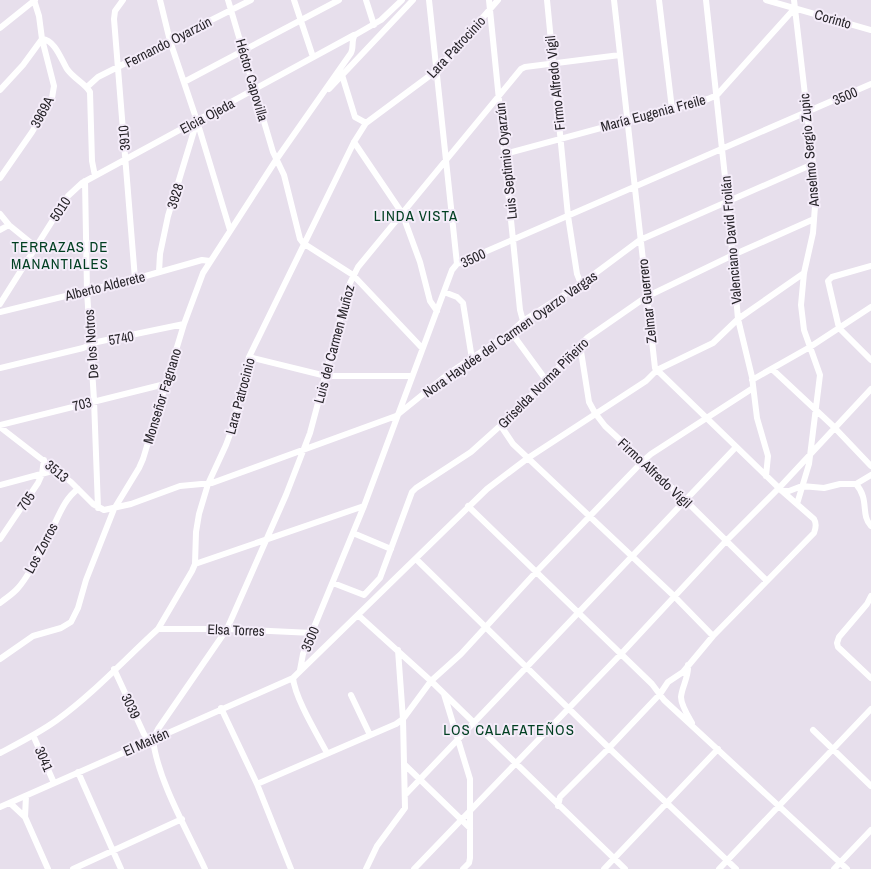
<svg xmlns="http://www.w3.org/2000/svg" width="871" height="869" font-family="'Archivo Narrow',sans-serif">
<rect width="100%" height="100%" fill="#e7dfec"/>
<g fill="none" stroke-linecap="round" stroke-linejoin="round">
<path stroke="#fff" stroke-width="6" d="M34 0 39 16 42 39C55 40 61 59 67 69 74 79 85 83 90 92L92 161 95 176
M123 0 115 11 114 19 135 279
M160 0 170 41 197 121 230 230
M228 0 273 152 284 175 300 239 303 243 353 275 422 348
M294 0 313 57
M366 0 374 25
M429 0 457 264
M489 0 520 310 523 321
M547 0 568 216 577 274 581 284
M659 0 672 109
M706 0 728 205 738 319 752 377 757 418 768 456 766 476
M766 0 871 30
M794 0 813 164 815 206 813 233 804 273 801 305 804 330 820 375 809 464 797 504
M0 28 35 0
M342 75 355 117 366 123
M184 82 339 0
M87 87 98 77 251 0
M329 89 413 0
M0 90 23 65 42 39 54 86 52 98 32 132 0 178
M354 142 402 213 420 262 430 301 437 311
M505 154 708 99 717 95 795 8
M85 181 87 291 94 400 98 508
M0 214 9 225 36 247
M0 230 9 225
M871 266 832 277 828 281 839 328 871 360
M159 272 160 254 168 216 197 121
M444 292 457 297 463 303 472 359
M0 304 68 196 82 183 354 35
M0 312 135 279 202 260 210 261
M511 332 546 380
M580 345 589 402 595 413 605 426 685 500 767 581
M249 357 326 376H412
M0 368 83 348 97 342 184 324
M772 369 833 426 871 466
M752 380 810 347 871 307
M0 425 165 384
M501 426 513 444 674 596 713 636
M0 427 71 482 93 504 104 510 131 504 180 486 212 483 396 416 448 374 511 332 523 321 581 284 640 240 813 164
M856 484C870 500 860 514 871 526
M0 485 56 470
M782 491H789L802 486 824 488 840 484H856L871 475
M468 506 652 684 664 700 847 869
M353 533 391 549
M0 539 38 483 42 474 44 460
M416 559 609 748 736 869
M195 564 364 506
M333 583 364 595 380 578 412 492 416 488 471 452 510 417 587 338 646 297 733 255 814 219
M871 596 867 604 839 637 837 643 838 647 871 678
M0 603C6 598 13 594 18 588 30 575 43 547 51 531 59 516 64 499 78 489
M358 615 431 681 625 869
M158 629H227L313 633
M0 659 33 636 61 628 71 622 78 608 86 580 114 509 139 468 143 459 184 324 203 273 276 160 351 53C354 47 351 40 355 35L381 20 402 0
M688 665C689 677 682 686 681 697 681 705 688 716 692 723
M114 669 144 734 149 741
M300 670 303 654 364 506 452 270 457 264 871 84
M293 678C295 698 317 734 327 753
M444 694 470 779V858L469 863 463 869
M351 695 370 735
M221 708 257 784 291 869
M813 730 871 786
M33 735 54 783
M153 739 158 729 227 629 286 495 310 433 350 283 358 267 521 69 525 67 620 55
M153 739C157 779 188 832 205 869
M0 753C19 743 39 733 57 720 93 694 125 659 158 629L192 571 195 564 196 532 199 514 208 484 226 445 233 426 249 357 354 142 366 123 436 71 498 0
M404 764 470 828
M78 772 121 869
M257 784 396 724 403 719 431 681 461 654 537 571 643 461 651 454 753 388
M405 795 736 447
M10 803 25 817 48 869
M558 806 560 797 609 748 660 694 668 682 683 672 713 636 814 533C816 528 817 524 814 519L782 491 655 368 614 0
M0 807 293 678 487 489 528 458 646 381 657 370 713 343 738 319 804 273
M25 817 26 796
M73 869 182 819
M366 869 377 846 405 808 403 719 398 650
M414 869 621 654 726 541 779 488 871 389
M604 869 718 749
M719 869 871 709
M834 869 871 830"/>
</g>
<g text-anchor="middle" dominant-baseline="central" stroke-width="4" stroke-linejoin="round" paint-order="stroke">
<g font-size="14" fill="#272429" stroke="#f4ecf9">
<text transform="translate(833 19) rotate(16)">Corinto</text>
<text transform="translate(168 42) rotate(-27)">Fernando Oyarzún</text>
<text transform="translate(456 47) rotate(-47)">Lara Patrocinio</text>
<text transform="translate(252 80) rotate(74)">Héctor Capovilla</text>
<text transform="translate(555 83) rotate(-96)">Firmo Alfredo Vigil</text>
<text transform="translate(845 96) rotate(-23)">3500</text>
<text transform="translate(42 112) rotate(-62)">3969A</text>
<text transform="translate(653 113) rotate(-15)">María Eugenia Freile</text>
<text transform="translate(207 116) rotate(-28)">Elcia Ojeda</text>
<text transform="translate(124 138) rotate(-95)">3910</text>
<text transform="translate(809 150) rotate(-95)">Anselmo Sergio Zupic</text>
<text transform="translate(506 161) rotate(-96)">Luis Septimio Oyarzún</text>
<text transform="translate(175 196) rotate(-73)">3928</text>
<text transform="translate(60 209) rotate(-57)">5010</text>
<text transform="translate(731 240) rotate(-95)">Valenciano David Froilán</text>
<text transform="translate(473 258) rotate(-25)">3500</text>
<text transform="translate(105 286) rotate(-14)">Alberto Alderete</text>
<text transform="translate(647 301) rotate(-96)">Zelmar Guerrero</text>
<text transform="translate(510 334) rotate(-35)">Nora Haydée del Carmen Oyarzo Vargas</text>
<text transform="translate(121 338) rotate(-11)">5740</text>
<text transform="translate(91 344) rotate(-94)">De los Notros</text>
<text transform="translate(334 344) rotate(-75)">Luis del Carmen Muñoz</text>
<text transform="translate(543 383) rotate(-45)">Griselda Norma Piñeiro</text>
<text transform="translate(162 396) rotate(-73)">Monseñor Fagnano</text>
<text transform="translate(240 396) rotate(-75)">Lara Patrocinio</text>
<text transform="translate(82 404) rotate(-14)">703</text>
<text transform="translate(57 471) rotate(39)">3513</text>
<text transform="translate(655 473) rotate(43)">Firmo Alfredo Vigil</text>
<text transform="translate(26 501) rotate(-56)">705</text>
<text transform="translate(41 548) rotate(-62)">Los Zorros</text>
<text transform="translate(236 630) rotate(2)">Elsa Torres</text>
<text transform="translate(310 639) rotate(-67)">3500</text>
<text transform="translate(131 706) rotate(65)">3039</text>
<text transform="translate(146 742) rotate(-24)">El Maitén</text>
<text transform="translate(44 759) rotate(67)">3041</text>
</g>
<g font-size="15" letter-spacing="1" fill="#003f21" stroke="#f4ecf9">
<text x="416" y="215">LINDA VISTA</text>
<text x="60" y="246">TERRAZAS DE<tspan x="60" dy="17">MANANTIALES</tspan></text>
<text x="509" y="729">LOS CALAFATEÑOS</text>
</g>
</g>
</svg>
